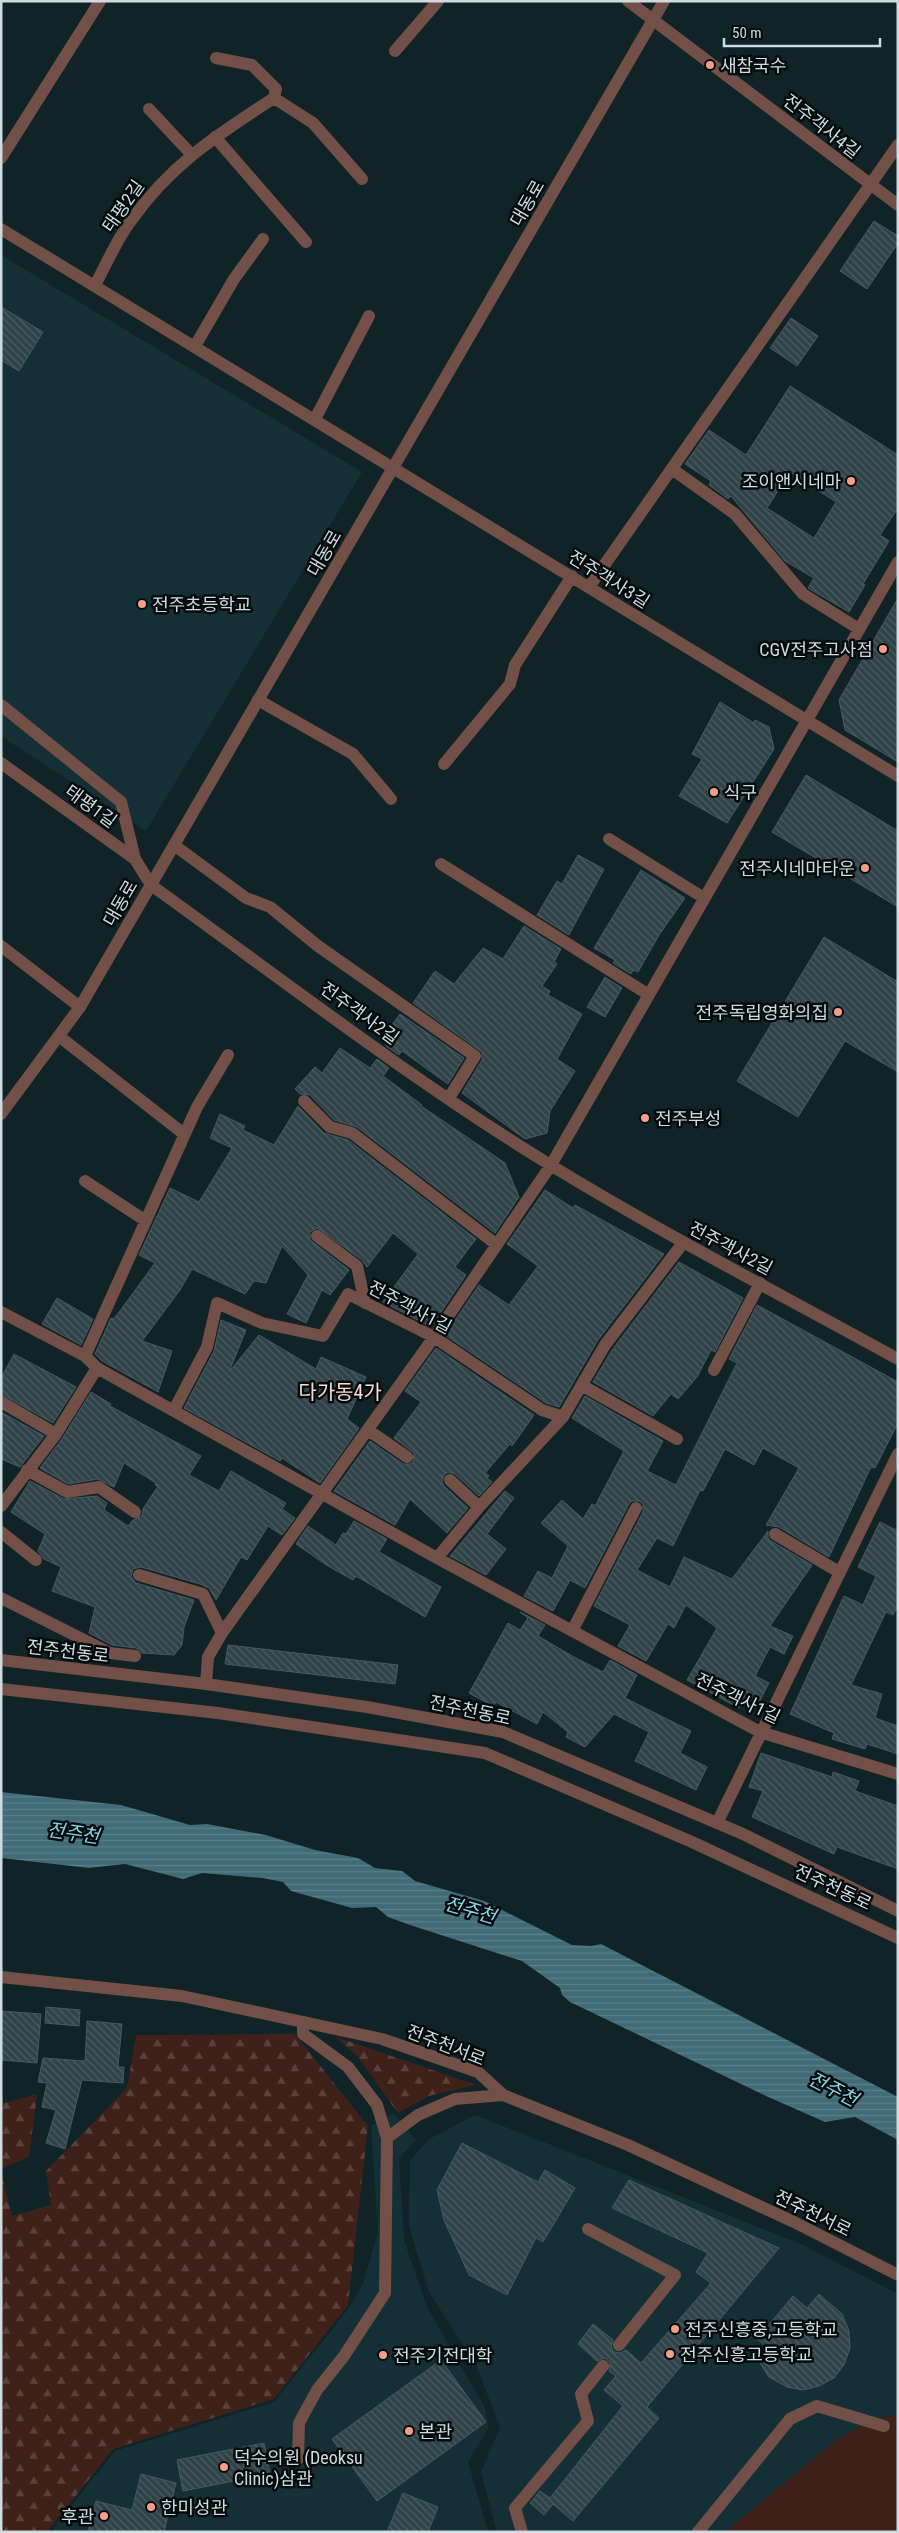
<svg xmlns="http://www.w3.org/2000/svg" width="899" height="2533" font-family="'Roboto Condensed','Noto Sans KR',sans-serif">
<defs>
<pattern id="forest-firs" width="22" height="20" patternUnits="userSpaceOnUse" patternTransform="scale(1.25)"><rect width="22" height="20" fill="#3f211a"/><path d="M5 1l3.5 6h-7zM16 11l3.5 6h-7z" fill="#5a413b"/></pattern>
<pattern id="water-rules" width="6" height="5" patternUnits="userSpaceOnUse" patternTransform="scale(1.25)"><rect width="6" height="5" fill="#416b76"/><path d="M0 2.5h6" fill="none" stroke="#5b8089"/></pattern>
<pattern id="building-back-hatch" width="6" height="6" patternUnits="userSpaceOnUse" patternTransform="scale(1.25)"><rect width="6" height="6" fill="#304348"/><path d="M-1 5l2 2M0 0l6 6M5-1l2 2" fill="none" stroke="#4d5e62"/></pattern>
</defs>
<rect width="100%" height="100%" fill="#102327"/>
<path fill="#143036" d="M1 255 362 472 146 831 1 736Z
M394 2113 416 2140 399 2158 404 2240 427 2307 485 2408 489 2427 468 2462 488 2532H50L115 2451 274 2402 349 2308 363 2283 378 2233 371 2126Z
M475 2115 801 2244 898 2294V2532H497L481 2472 500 2427 476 2365 429 2292 409 2226 410 2161 429 2139Z"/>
<path fill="url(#forest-firs)" d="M295 2034 368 2126 348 2305 274 2399 113 2449 47 2532H1V2171L12 2216 51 2205 46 2171 127 2088 136 2035Z
M336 2037 476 2085 429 2096 398 2113 358 2057Z
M37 2094 29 2157 1 2169V2104Z"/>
<path fill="#3f211a" d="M898 2415V2532H725L835 2441 873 2419Z"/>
<path fill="url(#water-rules)" d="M1 1792 121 1805 190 1825 207 1824 266 1835 315 1850 358 1858 375 1868 402 1871 415 1881 484 1901 572 1945 591 1946 601 1944 898 2097V2140L855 2117 825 2122 766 2096 570 2002 562 1995 560 1988 522 1961 410 1925 388 1917 376 1907 352 1908 291 1891 283 1882 263 1878 202 1873 183 1879 125 1864 89 1868 1 1858Z"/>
<path fill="url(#building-back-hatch)" stroke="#465a5f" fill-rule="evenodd" d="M874 221 898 236V243L867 289 840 271Z
M1 307 43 332 19 371 1 360Z
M791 318 818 336 797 366 770 348Z
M790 386 898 455V508L880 535 889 541 863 584 865 585 849 612 808 588 814 578 785 561 731 496 728 499 709 485 711 481 685 464 709 430 746 455ZM790 472 836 502 814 538 767 508Z
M898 598V762L845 730 839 700Z
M720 702 754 723 755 720 769 727 774 749 727 823 679 796 702 759 692 754Z
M806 775 898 831V907L772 832Z
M578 855 604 869 569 935 537 915 557 881 562 884Z
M641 870 685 898 659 935 638 972 633 970 631 974 613 963 615 960 594 948Z
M524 926 561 949 554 962 557 964 542 986 550 991 548 995 582 1014 557 1059 575 1071 550 1111 547 1133 525 1139 462 1093 482 1060V1052L413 1003 435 971 454 984 483 948 503 959Z
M824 937 898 982V1072L845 1041 798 1117 737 1081Z
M605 977 622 988 605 1017 587 1007Z
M400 1014 464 1058 448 1084 402 1051 399 1055 386 1046 389 1042 383 1037Z
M340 1048 370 1068 377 1059 389 1068 383 1076 422 1105 421 1106 505 1163 519 1197 495 1233 357 1127 334 1120 310 1095 300 1094 295 1089 315 1067 322 1073Z
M298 1106 324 1133 348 1140 476 1239 455 1267 466 1275 431 1327 383 1302 418 1254 393 1233 367 1267 362 1260 317 1228 310 1232V1240L349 1270 330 1295 322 1290 306 1323 287 1314 308 1275 282 1246 266 1283 254 1281 245 1294 192 1269 180 1290 142 1341 172 1351 158 1392 102 1361 95 1354 111 1318 114 1319 155 1263 139 1255 170 1188 199 1202 232 1148 210 1138 220 1114 245 1126 243 1130 274 1145Z
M545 1190 573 1208 575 1205 664 1254 598 1340 559 1407 546 1403 445 1335 479 1285 509 1305 538 1266 507 1244Z
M679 1262 743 1298 715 1352 711 1350 697 1377 678 1399 671 1394 653 1416 593 1382 612 1350Z
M57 1298 93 1319 81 1345 42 1324Z
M757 1305 898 1382V1423L875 1468 871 1467 829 1557 779 1527 766 1525 799 1468 763 1448 754 1465 725 1449 703 1491 700 1490 673 1546 657 1538 637 1570 670 1587 684 1557 732 1579 768 1531V1538L771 1541 812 1565 770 1626 793 1636 784 1654 770 1647 755 1676 769 1683 756 1708 743 1701 739 1708 687 1680 717 1628 686 1605 674 1628 668 1624 646 1661 618 1646 630 1625 594 1606 643 1512V1504L639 1501H632L629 1504 585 1588 570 1580 553 1611 524 1596 538 1571 552 1578 568 1546 541 1523 562 1500 583 1519 592 1504 595 1506 624 1451 572 1418 585 1396 663 1441 647 1471 676 1485 737 1363 729 1359Z
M221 1320 246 1330 229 1372 259 1335 316 1369 321 1357 366 1377 347 1419 359 1428 320 1483 282 1458 280 1461 184 1408 214 1351Z
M436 1348 534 1415 512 1446 510 1444 485 1473 489 1476 487 1478 492 1482 479 1496 455 1474 448 1472 444 1475 442 1482 444 1486 468 1508 447 1533 410 1499 395 1525 334 1491 370 1441 403 1464H410L413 1462 414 1453 394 1438 421 1402 405 1391Z
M14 1354 76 1387 53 1423 1 1394V1378Z
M91 1392 111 1404 110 1406 201 1456 189 1475 219 1491 231 1471 286 1503 282 1509 295 1518 282 1535 268 1526 247 1560 241 1557 216 1600 209 1588 200 1584 141 1567 133 1569 131 1577 136 1583 194 1600 184 1627 182 1645 174 1655 142 1653 136 1648 112 1645 89 1633 95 1607 52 1591 61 1567 44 1559 38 1551 45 1534 11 1512 30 1481 64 1499 97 1496 107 1503 104 1510 128 1526 133 1520 142 1516 143 1509 158 1486 155 1485 156 1483 124 1463 114 1487 98 1479 68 1484 40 1468 62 1439Z
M1 1412 44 1436 20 1467 1 1459Z
M505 1491 514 1498 487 1534 506 1549 486 1575 450 1556Z
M354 1521 387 1539 379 1552 441 1587 425 1617 356 1576 353 1580 328 1566 296 1544 308 1526 336 1545 343 1533 346 1534Z
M880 1522 898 1531V1606L893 1615 886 1612 851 1685 882 1694 875 1718 898 1726V1754L867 1744 865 1749 832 1739 834 1733 790 1714 844 1596 863 1605 876 1576 858 1567Z
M520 1612 545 1625 538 1636 574 1657 603 1672 610 1660 637 1675 625 1698 691 1731 680 1753 707 1767 696 1790 635 1761 649 1732 614 1714 585 1747 566 1737 568 1732 543 1712 537 1724 496 1702 493 1706 469 1693 508 1623 520 1630 528 1618Z
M228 1645 398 1665 395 1684 225 1664Z
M761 1753 832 1777 833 1772 859 1781 855 1791 898 1806V1869L837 1847 834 1854 752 1817 763 1791 749 1787Z
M46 2007 80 2010 79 2026 45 2023Z
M1 2011 41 2014 37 2063 1 2060Z
M87 2021 122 2024 118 2067H124L123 2083 82 2080 65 2149 46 2143 56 2110 42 2107 47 2083 38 2082 43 2058 85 2061Z
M462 2143 538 2182 545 2170 575 2188 543 2242 536 2238 507 2295 469 2275 444 2220 437 2190Z
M629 2180 779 2248 647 2407 659 2418 573 2521 553 2504 544 2515 530 2503 540 2491 550 2498 623 2406 604 2390 616 2376 609 2371 610 2363 605 2358 597 2361 578 2344 593 2324 613 2340 611 2347 614 2352 621 2353 626 2350 641 2363 711 2283 696 2272 708 2253 612 2208Z
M819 2294 842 2314 849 2331 850 2348 844 2365 834 2378 819 2386 803 2390 787 2387 769 2377 758 2360 769 2349 757 2339 793 2296 807 2308Z
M441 2360 486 2422 377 2501 332 2439Z
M264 2443 270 2474 183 2491 177 2460Z
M141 2474 176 2483 164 2532H88L96 2501 132 2510Z
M403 2493 438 2507 428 2532H387Z"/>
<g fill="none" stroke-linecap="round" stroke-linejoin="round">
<path stroke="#724f47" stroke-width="12" d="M1 705 121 802 135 859
M303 2022V2034L348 2067 377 2105 387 2138
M588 2229 675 2275 619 2345
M298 2459 299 2423 317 2390 344 2356 385 2293 387 2138 418 2115 455 2099 503 2095
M522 2532 515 2508 588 2421 581 2394 603 2366
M698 2532 790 2419 817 2406 884 2426"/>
<path stroke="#724f47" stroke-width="12" d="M628 1 898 205
M395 51 438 1
M216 58 252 65 276 89 274 98
M149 109 192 155
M215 137 306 242
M1 158 100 1
M1 229 898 776
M95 285C106 265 116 241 130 222 170 165 217 135 274 98L313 123 362 179
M195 346 234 279 263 239
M315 419 369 316
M672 469 735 514 803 594 859 629
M589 587 898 145
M258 700 353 754 391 799
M1 763 135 859 151 885C283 980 413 1081 552 1166 665 1235 782 1295 898 1359
M444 764 510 684 515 665 572 576
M609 839 704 898
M174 845 246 898 270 907 318 946 475 1056 449 1098
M441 864 649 995
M1 946 80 1007
M60 1037 184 1134
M304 1101 330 1127 352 1133 497 1245
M85 1181 146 1221
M317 1236 357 1266 365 1303
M1 1312 85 1356 97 1368 437 1558 760 1732 898 1774
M85 1356 197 1107 228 1055
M714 1370 760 1283
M583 1386 677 1439
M1 1402 56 1434
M174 1410 207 1347 217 1303 262 1323 323 1336 348 1294 434 1337 542 1410 563 1417
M368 1430 407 1457
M27 1470 67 1492 99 1487 135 1512
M450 1480 479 1507
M1 1506 56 1434 97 1368
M1 1532 36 1560
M775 1534 839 1572
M437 1558 479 1507 563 1417 605 1345 683 1243
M139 1575 203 1594 222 1633
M1 1598 110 1653 135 1656
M572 1631 636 1508
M206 1684 208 1657 222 1633 434 1337 551 1165 898 562
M717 1823 898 1454
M1 1977 182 1996 382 2039 478 2072 503 2095 628 2145 794 2222 898 2275"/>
<path stroke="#724f47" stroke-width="12" d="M1 1114 80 1007 664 1
M1 1660 206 1684 367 1707 503 1732 743 1834 898 1911
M1 1689 218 1713 485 1753 692 1842 898 1938"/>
</g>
<g fill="#f49e89" stroke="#040b0d" stroke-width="2">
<circle cx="710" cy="65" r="5"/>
<circle cx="851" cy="481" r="5"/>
<circle cx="142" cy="604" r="5"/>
<circle cx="883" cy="649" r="5"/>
<circle cx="714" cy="792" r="5"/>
<circle cx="865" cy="868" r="5"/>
<circle cx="838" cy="1012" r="5"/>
<circle cx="645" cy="1118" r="5"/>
<circle cx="675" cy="2329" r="5"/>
<circle cx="670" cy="2354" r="5"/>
<circle cx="383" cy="2355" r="5"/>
<circle cx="409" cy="2431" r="5"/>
<circle cx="224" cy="2467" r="5"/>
<circle cx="151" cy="2507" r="5"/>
<circle cx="104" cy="2516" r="5"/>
</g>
<g text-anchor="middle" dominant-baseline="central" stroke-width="5" stroke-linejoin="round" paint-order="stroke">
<g font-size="18" fill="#cfdbde" stroke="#040b0d" text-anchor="start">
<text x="720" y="65">새참국수</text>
<text x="841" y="481" text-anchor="end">조이앤시네마</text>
<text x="152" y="604">전주초등학교</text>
<text x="873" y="649" text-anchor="end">CGV전주고사점</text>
<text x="724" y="792">식구</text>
<text x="855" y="868" text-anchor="end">전주시네마타운</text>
<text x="828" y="1012" text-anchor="end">전주독립영화의집</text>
<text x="655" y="1118">전주부성</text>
<text x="685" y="2329">전주신흥중,고등학교</text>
<text x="680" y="2354">전주신흥고등학교</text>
<text x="393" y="2355">전주기전대학</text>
<text x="419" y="2431">본관</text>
<text x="234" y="2457">덕수의원 (Deoksu<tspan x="234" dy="21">Clinic)삼관</tspan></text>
<text x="161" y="2507">한미성관</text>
<text x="94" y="2516" text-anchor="end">후관</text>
</g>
<g font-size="18" fill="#cfdbde" stroke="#040b0d">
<text transform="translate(822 126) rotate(38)">전주객사4길</text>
<text transform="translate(527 203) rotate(-60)">대동로</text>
<text transform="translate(123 206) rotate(-55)">태평2길</text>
<text transform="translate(324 553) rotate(-60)">대동로</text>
<text transform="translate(609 579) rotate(32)">전주객사3길</text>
<text transform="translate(91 806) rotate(36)">태평1길</text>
<text transform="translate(120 903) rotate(-60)">대동로</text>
<text transform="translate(360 1013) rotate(36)">전주객사2길</text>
<text transform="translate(731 1248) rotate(28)">전주객사2길</text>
<text transform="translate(410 1307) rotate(28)">전주객사1길</text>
<text transform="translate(68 1651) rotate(7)">전주천동로</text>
<text transform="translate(738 1698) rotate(26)">전주객사1길</text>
<text transform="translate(470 1710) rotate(12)">전주천동로</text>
<text transform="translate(833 1887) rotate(25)">전주천동로</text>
<text transform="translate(446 2045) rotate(21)">전주천서로</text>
<text transform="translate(813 2213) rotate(26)">전주천서로</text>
</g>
<g font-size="19" font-style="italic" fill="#89d5e9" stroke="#040b0d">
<text transform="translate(73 1833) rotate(8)">전주천</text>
<text transform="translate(470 1910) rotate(16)">전주천</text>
<text transform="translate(833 2089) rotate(27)">전주천</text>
</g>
<g font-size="20" fill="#fad8d0" stroke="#040b0d">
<text x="340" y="1392">다가동4가</text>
</g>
</g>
<rect width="899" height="2533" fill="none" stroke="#cfdbde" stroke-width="5"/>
<path d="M724 38v8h156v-8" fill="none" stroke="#cfdbde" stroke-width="2.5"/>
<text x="732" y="38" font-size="15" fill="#cfdbde" stroke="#040b0d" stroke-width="4" paint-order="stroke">50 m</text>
</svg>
